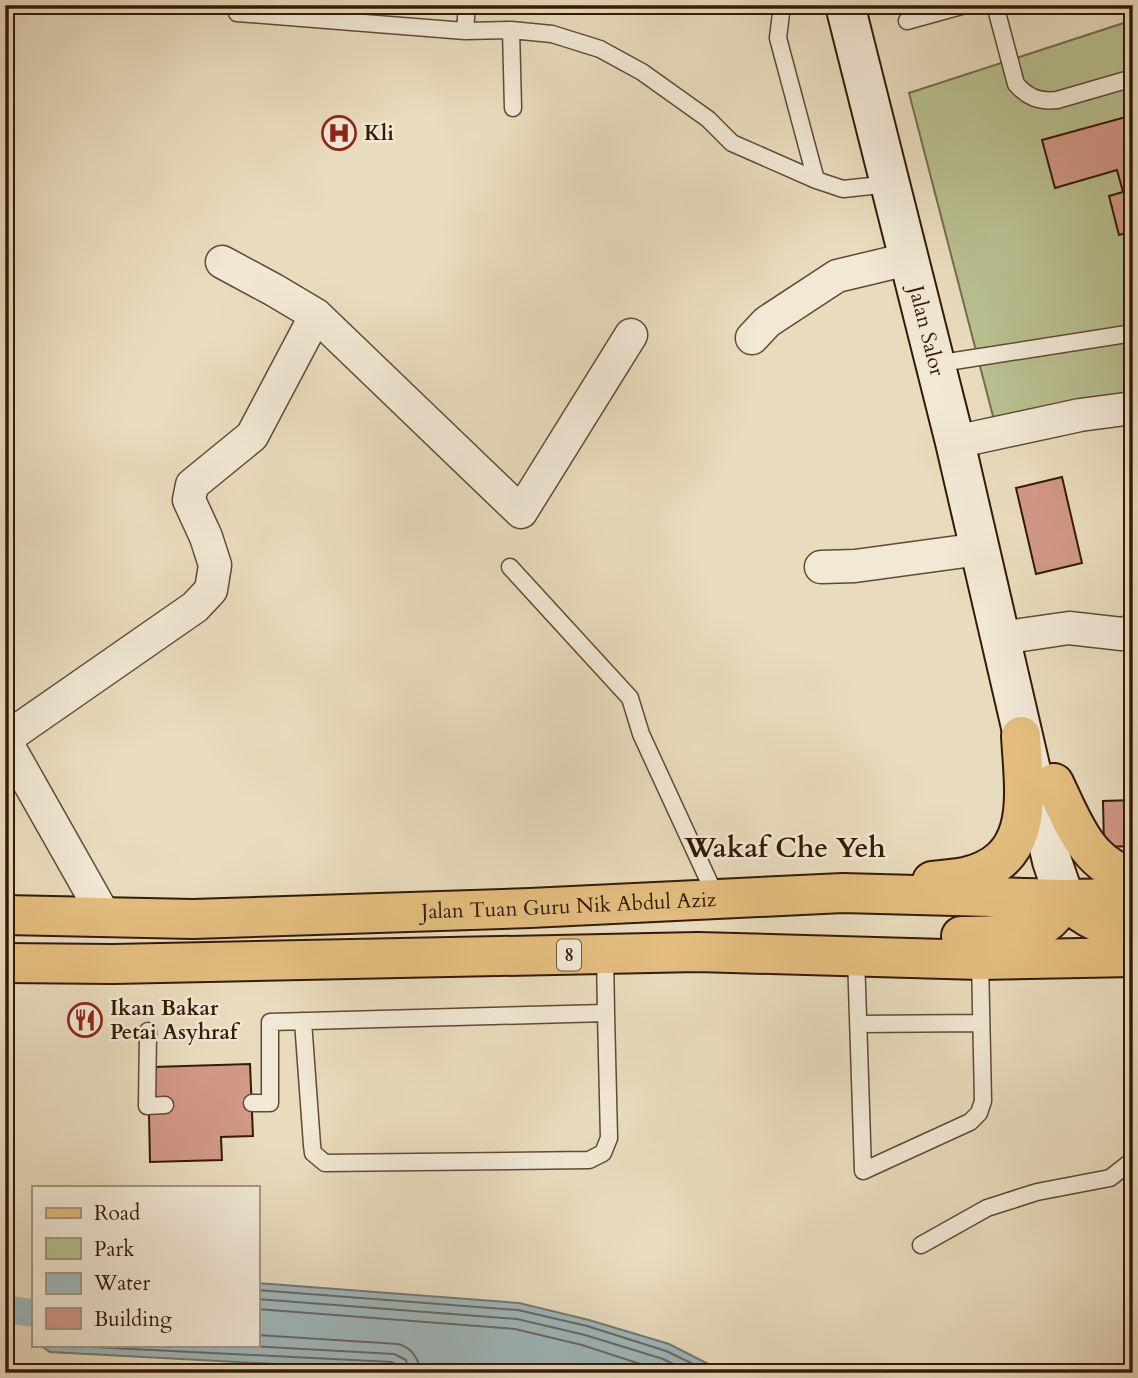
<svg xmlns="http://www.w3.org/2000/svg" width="1138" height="1378" font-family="Cardo,serif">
<rect width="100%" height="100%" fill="#e9dcbe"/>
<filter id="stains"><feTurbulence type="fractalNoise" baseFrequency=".00286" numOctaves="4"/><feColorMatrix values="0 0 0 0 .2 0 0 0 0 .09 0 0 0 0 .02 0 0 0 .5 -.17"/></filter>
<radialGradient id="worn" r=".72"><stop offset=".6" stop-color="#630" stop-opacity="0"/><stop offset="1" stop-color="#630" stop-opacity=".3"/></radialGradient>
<path fill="#b9c090" stroke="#766d4b" stroke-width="2" d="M1133 20V396L994 420 909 93Z"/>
<path fill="#9eb8bd" stroke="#747974" stroke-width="2" d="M257 1283 519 1303 589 1320 669 1344 726 1373H444L50 1352 41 1346 257 1345Z"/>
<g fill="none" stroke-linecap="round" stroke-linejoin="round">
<path stroke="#696962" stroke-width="2" d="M257 1290 518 1310 587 1326 666 1351 712 1373
M257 1299 517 1319 585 1335 663 1359 692 1373
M257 1309 515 1329 582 1345 668 1373
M257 1335 398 1344C412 1348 419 1358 420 1373
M53 1345 392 1362 399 1366 400 1373
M232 1345 394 1354 406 1360 409 1373"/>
<path stroke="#9eb8bd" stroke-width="28" d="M5 1309 33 1313"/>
</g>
<path fill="#d29888" stroke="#341a06" stroke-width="2" d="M1133 115V231L1119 235 1109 196 1123 192 1117 170 1055 188 1042 140Z
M1062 477 1082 563 1036 574 1016 488Z
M1133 800V846L1104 847 1103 801Z
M250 1064 253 1136 221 1137 222 1160 150 1162 149 1113H165V1097H154L153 1067Z"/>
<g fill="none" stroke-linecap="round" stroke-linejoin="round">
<g stroke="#614a34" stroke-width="19">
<path id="lane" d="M782 5 778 38 816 180
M995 5 1016 84C1027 97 1039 102 1057 100L1133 78
M237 13 465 31 511 30 552 34 600 49 642 72 708 119 732 143 816 180 843 189 890 184
M907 21 965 5
M511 30 513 108
M465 31 467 5
M935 364 1133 333
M510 567 630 698 641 734 717 899
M856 956 863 1171 970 1122 979 1113 983 1101 980 960
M303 1021 312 1145 313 1153 325 1163 589 1160 603 1153 609 1138 606 1013
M858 1024 981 1023
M148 1031 147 1106 165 1105
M252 1103H270V1022L606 1013 605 954
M921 1245 987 1208 1037 1192 1110 1178 1133 1160"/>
</g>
<g stroke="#614a34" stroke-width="35">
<path id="street" d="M222 262 274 290 316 315 521 512 631 335
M752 338 767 322 837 276 908 259
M955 442 1080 415 1133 408
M821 567 855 566 980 549
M1001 638 1069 628 1122 634 1133 631
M5 739 195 607 211 590 215 565 206 537 189 500 192 485 252 436 316 315
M5 740 105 917"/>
</g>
<g stroke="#341a06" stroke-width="42">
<g id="secondary">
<path id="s1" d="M845 5 955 442 1052 861 1065 899"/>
</g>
</g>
<g stroke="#341a06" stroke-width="42">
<g id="primary">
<path d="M1054 783C1073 822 1087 866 1133 877"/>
<path d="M932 881C943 880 954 879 965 877 1038 860 1024 792 1021 736"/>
<path d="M1065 899C1085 918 1104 929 1133 929"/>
<path id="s2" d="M5 915 193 919 530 908 843 893 1065 899 1133 898"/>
<path d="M961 936C985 935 1017 937 1039 927 1051 922 1058 910 1065 899"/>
<path d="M5 963 113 964 698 952 980 960 1133 957"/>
</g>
</g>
<use href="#lane" stroke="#f1e8d5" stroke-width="16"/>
<use href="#street" stroke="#f1e8d5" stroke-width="32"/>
<use href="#secondary" stroke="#f1e8d5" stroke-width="38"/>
<use href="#primary" stroke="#e4be7f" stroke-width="38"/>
</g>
<defs>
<g id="hospital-ring" transform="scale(1.75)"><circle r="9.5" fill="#f1e8d5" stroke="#8f2418" stroke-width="1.5"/><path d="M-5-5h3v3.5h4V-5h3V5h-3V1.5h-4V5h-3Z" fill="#8f2418"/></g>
<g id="restaurant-ring" transform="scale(1.75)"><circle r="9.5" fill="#f1e8d5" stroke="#8f2418" stroke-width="1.5"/><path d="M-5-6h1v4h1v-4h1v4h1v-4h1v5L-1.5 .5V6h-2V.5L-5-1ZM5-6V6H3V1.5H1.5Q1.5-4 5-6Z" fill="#8f2418"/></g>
</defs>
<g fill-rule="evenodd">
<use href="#hospital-ring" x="339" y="133"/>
<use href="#restaurant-ring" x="85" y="1020"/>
</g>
<g text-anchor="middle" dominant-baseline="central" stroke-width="5" stroke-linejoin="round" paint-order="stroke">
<rect fill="#f1e8d5" stroke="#6d5844" stroke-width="2" x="557" y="939.5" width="24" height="31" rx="5"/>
<g font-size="19" font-weight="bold" fill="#341a06">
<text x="569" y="955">8</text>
</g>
<g font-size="21" font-weight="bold" fill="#341a06" stroke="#f1e8d5" text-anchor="start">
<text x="364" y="133">Kli</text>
<text x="110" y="1008">Ikan Bakar<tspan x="110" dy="24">Petai Asyhraf</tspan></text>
</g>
<g font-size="21" fill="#341a06" stroke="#f1e8d5">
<text stroke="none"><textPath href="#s1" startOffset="336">Jalan Salor</textPath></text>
<text stroke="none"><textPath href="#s2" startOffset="564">Jalan Tuan Guru Nik Abdul Aziz</textPath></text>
</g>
<g font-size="28" font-weight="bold" fill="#341a06" stroke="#f1e8d5">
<text x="785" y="848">Wakaf Che Yeh</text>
</g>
</g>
<rect width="1138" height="1378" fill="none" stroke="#e9dcbe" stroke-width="28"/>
<rect x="7" y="7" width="1124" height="1364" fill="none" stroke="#341a06" stroke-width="3.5"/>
<rect x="14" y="14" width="1110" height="1350" fill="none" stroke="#341a06" stroke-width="2"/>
<rect x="32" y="1186" width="228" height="161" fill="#f1e8d5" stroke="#a59682" stroke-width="2"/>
<rect x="46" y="1208" width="35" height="10" fill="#e4be7f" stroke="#a59682" stroke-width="2"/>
<text x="94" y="1220" font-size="21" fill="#341a06">Road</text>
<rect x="46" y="1238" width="35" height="21" fill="#b9c090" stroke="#a59682" stroke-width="2"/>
<text x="94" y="1256" font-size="21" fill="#341a06">Park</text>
<rect x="46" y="1273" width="35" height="21" fill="#9eb8bd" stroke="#a59682" stroke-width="2"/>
<text x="94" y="1290" font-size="21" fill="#341a06">Water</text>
<rect x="46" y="1308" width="35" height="21" fill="#d29888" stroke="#a59682" stroke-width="2"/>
<text x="94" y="1326" font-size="21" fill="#341a06">Building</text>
<rect width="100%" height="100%" filter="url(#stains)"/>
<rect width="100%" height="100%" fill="url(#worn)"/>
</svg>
